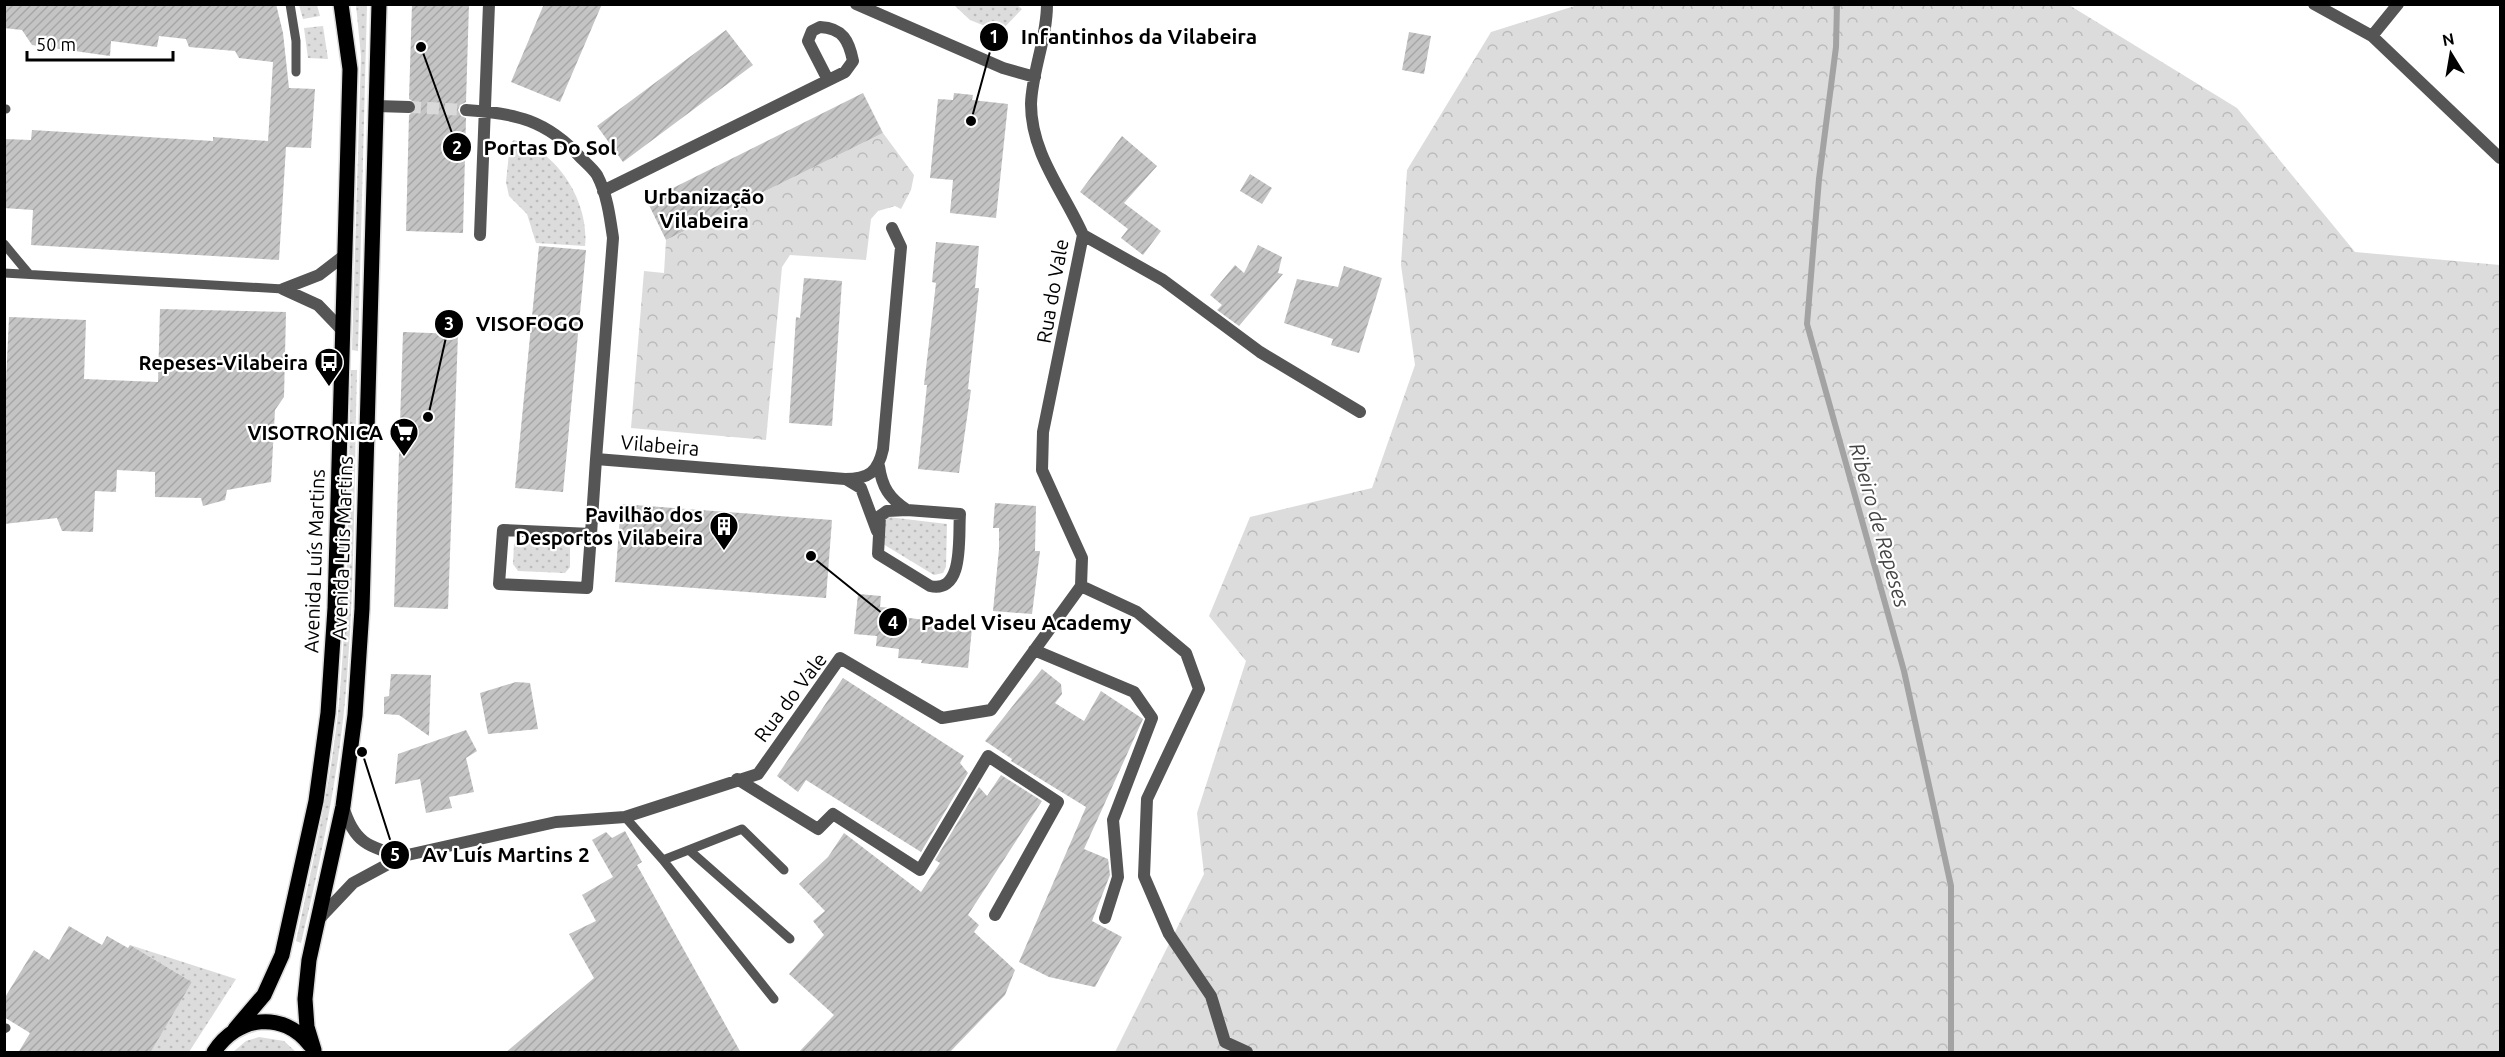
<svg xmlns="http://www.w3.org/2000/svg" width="2505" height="1057" font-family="Ubuntu,sans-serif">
<defs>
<pattern id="grass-dots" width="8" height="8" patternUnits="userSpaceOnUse" patternTransform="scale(1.5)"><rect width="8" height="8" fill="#dcdcdc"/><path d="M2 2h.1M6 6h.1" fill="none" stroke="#bbb" stroke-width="1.8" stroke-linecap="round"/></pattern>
<pattern id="forest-crowns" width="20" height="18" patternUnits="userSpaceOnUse" patternTransform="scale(1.5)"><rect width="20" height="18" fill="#dcdcdc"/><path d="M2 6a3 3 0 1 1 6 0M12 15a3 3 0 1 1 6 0" fill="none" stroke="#bbb"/></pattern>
<pattern id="building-hatch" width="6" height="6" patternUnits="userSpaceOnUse" patternTransform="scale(1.5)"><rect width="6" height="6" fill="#c4c4c4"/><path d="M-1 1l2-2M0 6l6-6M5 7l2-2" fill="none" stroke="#a7a7a7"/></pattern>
</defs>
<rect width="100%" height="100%" fill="#fff"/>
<path fill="url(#grass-dots)" d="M299 5H317L320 16 303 19Z
M367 5 358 351 352 350 361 56 356 5Z
M954 5H1017L1022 9 1000 32 970 20Z
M323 26 328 59 308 58 304 28Z
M514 140C557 149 590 203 585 246L536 243 527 214 509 196 506 182 510 144Z
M351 370H357C354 480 355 592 345 701 337 783 320 863 301 943L296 941C313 862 331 783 339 703 349 592 348 481 351 370Z
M888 517 947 524 946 567 943 573 934 575 883 544 885 520Z
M519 540 565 542 570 546V567L565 573 518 571 513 564 514 544Z
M130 945 236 979 189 1052H150L192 982Z
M259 1037 284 1041 296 1052H233L246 1041Z"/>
<path fill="url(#forest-crowns)" d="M1581 4 2069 5 2237 108 2355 252 2500 265V1052H1115L1204 874 1197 813 1246 661 1209 616 1250 517 1372 488 1415 365 1401 265 1407 170 1491 32Z
M883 133 914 175 911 190 901 209 895 206 878 211 871 219 866 260 790 255 782 267 766 440 631 428 644 271 664 273 666 240Z"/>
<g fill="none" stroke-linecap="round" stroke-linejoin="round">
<path stroke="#a3a3a3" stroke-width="6" d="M1837 4 1836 47 1819 179 1807 324 1904 671 1951 886V1052"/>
</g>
<path fill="url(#building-hatch)" d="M4 4H276L283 33 289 88 315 89 311 148 286 147 279 260 31 245 33 210 4 208V139L31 140 32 130 213 141V137L268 141 273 62 239 58 235 51 189 47 186 39 159 36 157 47 111 41 110 56 32 45 22 30 4 28Z
M412 4H469L466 102 460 105 458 110 461 116 466 118 463 233 406 231 409 115 417 108 416 103 409 99Z
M544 4H602L560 102 511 82Z
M726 30 753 65 623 162 597 126Z
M1409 32 1431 36 1424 74 1402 70Z
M863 93 883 133 666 240 647 201Z
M954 93 973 95 972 100 1008 104 996 218 950 213 953 180 930 178 938 99 953 100Z
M1122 136 1157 166 1124 203 1161 231 1143 255 1121 238 1128 229 1080 192Z
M1250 174 1272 188 1262 204 1240 191Z
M936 242 979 246 975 288H979L968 389 971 390 959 473 918 469 927 385H924L936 283 932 282Z
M1258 245 1282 257 1278 273 1283 274 1239 326 1217 310 1222 305 1210 295 1235 265 1244 273Z
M539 246 586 250 563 492 515 488Z
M1344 266 1382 278 1359 353 1331 345 1333 339 1284 323 1297 279 1338 287Z
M804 278 842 281 832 426 789 423 796 317 800 318Z
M160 309 286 312 284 397 275 410 271 482 227 490 225 500 203 506 201 498 155 497V472L117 470 116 492 95 491 93 532 62 531 57 518 4 524V424L9 317 86 320 84 379 158 382Z
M403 332 458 334 448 609 394 607Z
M995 503 1036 506 1035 551H1040L1032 614 993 611 999 549V528H993Z
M621 504 832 520 826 598 615 582Z
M858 594 881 596 880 607 903 609 902 617 925 620V623L972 628 968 668 921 663 922 660 898 658 899 649 876 646 877 636 854 634Z
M1042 669 1061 684 1062 694 1055 703 1084 721 1101 691 1143 719 1084 849 1108 859 1110 875 1092 921 1122 937 1095 987 1049 977 1019 962 1086 807 1011 761 1012 759 985 741Z
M391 674 431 675 429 736 399 715 384 714V697L389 696Z
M843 678 964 756 960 763 968 773 921 852 806 780 798 792 777 776Z
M516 682 530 683 538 729 488 734 480 693Z
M466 730 477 751 466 758 474 792 449 797 452 808 426 813 420 779 395 784 398 754Z
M1001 775 1042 801 968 915 979 925 974 932 1015 970 1005 995 949 1053H798L834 1015 789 974 824 935 813 921 825 911 799 884 828 857 844 833 921 892 940 863 935 860 979 787 987 796Z
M625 831 642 862 637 865 741 1053H505L594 978 569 934 596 921 582 895 613 877 592 840 606 832 612 838Z
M69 926 102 945 107 936 128 948 130 945 192 982 150 1053H18L30 1033 4 1017V999L34 950 49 960Z"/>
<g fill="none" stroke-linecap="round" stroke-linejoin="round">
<path stroke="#d9d9d9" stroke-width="12" stroke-dasharray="12 6" stroke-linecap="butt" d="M409 107 466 110"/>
<g stroke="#dbdbdb" stroke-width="18">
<path id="primary" d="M235 1029 264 995 282 955 316 801 328 713 335 608 350 69 341 4
M314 1050 307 1027 305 999 309 960 343 806 355 715 362 609 379 4
M214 1052C237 1016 283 1010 310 1045"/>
</g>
<path stroke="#555" stroke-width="9" d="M290 4 296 41V72
M4 109H6
M4 244 29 274
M4 273 283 289
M625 817 663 860 742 829 784 870
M689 850 790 939
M663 860 774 999
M4 1029 6 1028"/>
<path stroke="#555" stroke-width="12" d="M856 4 1003 68 1035 77
M2314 4 2372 36 2500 158
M2372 36 2398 4
M376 106 409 107
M466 110C515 113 547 120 581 158 586 163 593 169 597 175 607 194 610 217 613 238L596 459 845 479C869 479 878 472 883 449L901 247 892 228
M603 191 845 72 853 61C849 41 843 28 820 27L812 31 808 41 828 80
M480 235 489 4
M1083 235 1163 280 1260 352 1360 412
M283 289 318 305 342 330
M283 289 319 275 345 255
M879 466C882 487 889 498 907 510
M846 479 861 488 877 531
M907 510 960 514C958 536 965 594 930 586L878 554 880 516 887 511Z
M591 534 587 588 499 584 503 530 591 534 596 459
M1081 586 1137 612 1186 653 1199 689 1147 799 1144 876 1169 934 1211 996 1225 1042 1247 1052
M1034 650 1134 692 1152 718 1113 820 1118 877 1105 918
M737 779 818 829 833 814 920 870 988 756 1058 802 995 915
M403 856 556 822 625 817 758 774 840 658 942 718 991 710 1081 586 1082 558 1042 470 1043 432 1083 235C1064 192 1031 154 1031 104 1032 71 1047 39 1047 4
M317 921 353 883 403 856C368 847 354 843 343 806"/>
<use href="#primary" stroke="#000" stroke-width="15"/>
</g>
<defs>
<g id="bus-pin" transform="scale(1.5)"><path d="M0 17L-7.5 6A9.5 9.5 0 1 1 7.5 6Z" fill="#000" stroke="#fff"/><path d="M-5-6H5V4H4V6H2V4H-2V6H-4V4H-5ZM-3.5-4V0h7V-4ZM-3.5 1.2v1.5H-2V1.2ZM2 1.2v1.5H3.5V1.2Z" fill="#fff"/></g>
<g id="supermarket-pin" transform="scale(1.5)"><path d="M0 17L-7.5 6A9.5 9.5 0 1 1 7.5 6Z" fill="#000" stroke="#fff"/><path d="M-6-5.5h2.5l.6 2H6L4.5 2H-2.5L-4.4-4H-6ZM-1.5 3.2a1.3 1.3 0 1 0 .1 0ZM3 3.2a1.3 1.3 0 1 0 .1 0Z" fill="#fff"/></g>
<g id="building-pin" transform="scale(1.5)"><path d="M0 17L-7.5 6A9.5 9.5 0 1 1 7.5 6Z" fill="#000" stroke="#fff"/><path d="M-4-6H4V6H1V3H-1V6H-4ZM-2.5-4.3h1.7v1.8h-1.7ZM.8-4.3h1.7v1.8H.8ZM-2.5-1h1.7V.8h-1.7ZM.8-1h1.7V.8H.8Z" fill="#fff"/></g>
</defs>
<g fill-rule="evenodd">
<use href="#bus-pin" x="329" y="362"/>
<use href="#supermarket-pin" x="404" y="432"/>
<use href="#building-pin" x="724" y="526"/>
</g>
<g text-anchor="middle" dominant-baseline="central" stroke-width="4.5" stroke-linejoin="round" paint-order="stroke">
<g font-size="20" fill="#000" stroke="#fff">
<text transform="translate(1052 291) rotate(-80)">Rua do Vale</text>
<text transform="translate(660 445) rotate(5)">Vilabeira</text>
<text transform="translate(342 548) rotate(-88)">Avenida Luis Martins</text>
<text transform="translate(314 561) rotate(-88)">Avenida Luís Martins</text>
<text transform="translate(790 697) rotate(-53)">Rua do Vale</text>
</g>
<g font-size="20" font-weight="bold" fill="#000" stroke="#fff" text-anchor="end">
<text x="308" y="362">Repeses-Vilabeira</text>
<text x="383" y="432">VISOTRONICA</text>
<text x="703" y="514">Pavilhão dos<tspan x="703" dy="23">Desportos Vilabeira</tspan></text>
</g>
<g font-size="21" font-weight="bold" fill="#000" stroke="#fff">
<text x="704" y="196">Urbanização<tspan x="704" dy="24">Vilabeira</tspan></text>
</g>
<g font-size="21" font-style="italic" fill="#444" stroke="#fff">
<text transform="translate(1880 525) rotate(74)">Ribeiro de Repeses</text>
</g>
</g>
<path fill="none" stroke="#000" stroke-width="2" d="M971 121L994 37M421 47L457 147M428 417L449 324M811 556L893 622M362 752L395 855"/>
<g fill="#000" stroke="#fff" stroke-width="2">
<circle cx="971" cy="121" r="6"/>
<circle cx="421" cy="47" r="6"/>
<circle cx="428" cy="417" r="6"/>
<circle cx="811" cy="556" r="6"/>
<circle cx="362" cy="752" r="6"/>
<circle cx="994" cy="37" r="15"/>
<circle cx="457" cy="147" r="15"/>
<circle cx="449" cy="324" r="15"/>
<circle cx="893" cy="622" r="15"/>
<circle cx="395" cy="855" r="15"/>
</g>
<g font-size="18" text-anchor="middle" font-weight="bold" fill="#fff">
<text x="994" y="43">1</text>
<text x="457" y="154">2</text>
<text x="449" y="330">3</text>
<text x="893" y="629">4</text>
<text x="395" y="861">5</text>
</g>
<g font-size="21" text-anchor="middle" font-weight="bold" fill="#000" stroke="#fff" stroke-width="4.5" stroke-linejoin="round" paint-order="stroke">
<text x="1139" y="44">Infantinhos da Vilabeira</text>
<text x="550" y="155">Portas Do Sol</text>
<text x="530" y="331">VISOFOGO</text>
<text x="1026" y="630">Padel Viseu Academy</text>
<text x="506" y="862">Av Luís Martins 2</text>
</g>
<rect width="2505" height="1057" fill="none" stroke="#000000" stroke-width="12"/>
<g transform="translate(2451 54) rotate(349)" stroke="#ffffff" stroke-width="4.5" paint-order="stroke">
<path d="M0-4.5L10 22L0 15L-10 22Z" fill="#000000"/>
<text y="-9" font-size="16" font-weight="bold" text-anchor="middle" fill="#000000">N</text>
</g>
<path d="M27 51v9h146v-9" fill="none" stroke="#000000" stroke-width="3"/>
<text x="36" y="51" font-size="18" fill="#000000" stroke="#ffffff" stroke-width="4.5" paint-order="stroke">50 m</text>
</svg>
